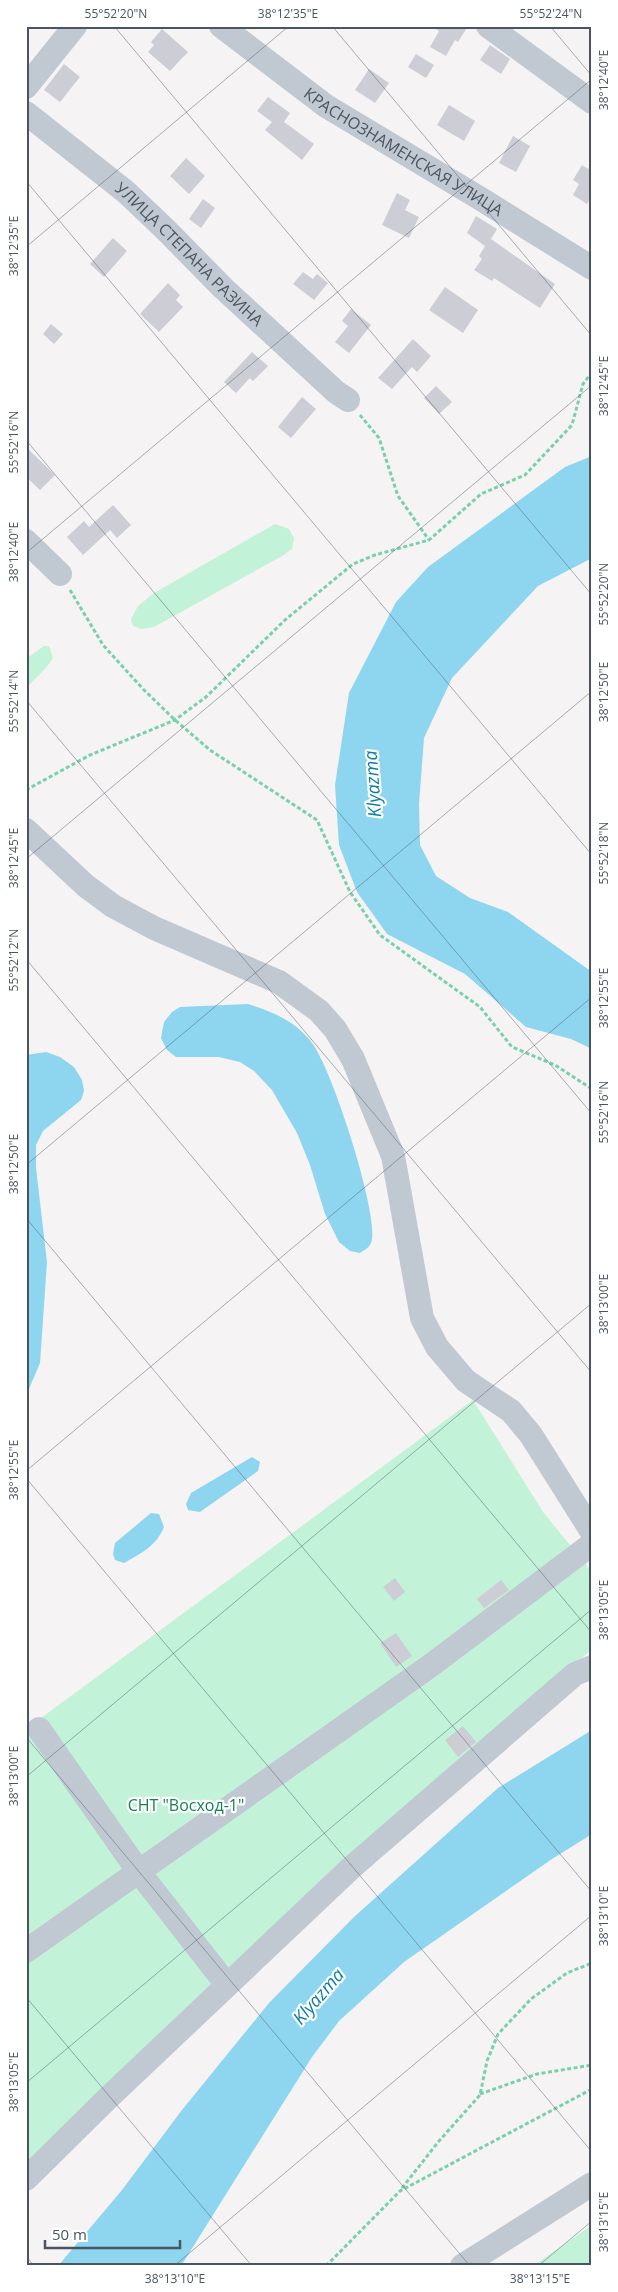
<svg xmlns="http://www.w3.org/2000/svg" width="618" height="2292" font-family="'Open Sans',sans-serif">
<rect width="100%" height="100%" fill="#f5f3f3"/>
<path fill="#c2f2d7" d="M275 524 289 529 294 538 292 549 282 556 154 627 142 629 133 626 131 619 138 606 154 593Z
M44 646H49L53 658 46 668 26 688V659Z
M473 1400 543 1512 592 1572V1649L229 1976 26 2164V1729Z
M592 2225V2266H533Z"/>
<path fill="#8ed6f0" d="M592 456V558L538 586 452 678 424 738 419 804 420 845 436 876 470 898 508 912 592 972V1049L571 1039 526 1027 465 974 387 934 357 892 339 845 335 785 349 693 396 602 428 567 565 467Z
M248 1004C273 1012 296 1021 312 1043 332 1069 377 1208 372 1239 371 1247 366 1249 360 1253L350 1251 339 1242 325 1214 310 1165 297 1133 272 1090 254 1071 240 1062 219 1057H176L167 1050 161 1038 164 1022 172 1012 180 1007Z
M46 1052 60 1057 74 1067 82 1080 84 1091 81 1100 43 1131 36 1145V1168L47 1262 40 1363 26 1396V1055Z
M252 1457 260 1462 258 1471 200 1512 188 1510 186 1504 191 1493Z
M151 1513 159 1514 164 1527C156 1546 142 1553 124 1563L115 1560 113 1554 115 1543Z
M592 1730V1834L552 1859 404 1962 339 2021 312 2057 181 2266H58L122 2190 182 2110 269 2003 354 1917 498 1788Z"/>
<path fill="#cdced5" d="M432 26H468L458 42 455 40 446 56 430 47 439 31Z
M162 29 188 52 170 71 148 52 154 45 151 42Z
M490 45 510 59 501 74 480 60Z
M416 54 434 65 426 78 408 67Z
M64 64 80 77 60 102 44 90Z
M369 69 389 83 375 103 355 90Z
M268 97 290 113 284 122 314 144 302 160 265 130 272 122 257 111Z
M449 105 475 121 464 141 437 125Z
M513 136 530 146 516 172 499 163Z
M186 158 205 176 189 194 170 176Z
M592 163V196L587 204 573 195 579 184 573 180 582 165 588 169Z
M397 193 410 200 405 210 419 217 409 238 382 225Z
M203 199 215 208 201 228 189 219Z
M476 216 497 229 491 239 555 284 540 308 494 278 492 281 474 270 482 259 479 256 485 246 467 233Z
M113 238 127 251 104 277 90 264Z
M303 272 313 279 317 274 328 283 314 300 293 284Z
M168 283 180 295 176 300 183 307 159 332 140 314Z
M445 287 478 310 463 333 429 310Z
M351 309 371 325 349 353 335 342 348 326 342 321Z
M51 324 63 334 54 344 43 334Z
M413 339 431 356 417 372 412 367 392 389 378 378Z
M252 352 268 366 253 381 250 378 236 393 224 382Z
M436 386 452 402 439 414 424 398Z
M302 397 316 409 291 438 278 427Z
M26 447 55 475 40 490 26 477Z
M113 505 131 525 117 538 110 530 83 555 67 537 84 521 89 527Z
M395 1578 405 1592 394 1601 383 1587Z
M501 1580 509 1590 484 1608 477 1599Z
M396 1633 412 1656 396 1667 380 1643Z
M463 1726 476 1742 458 1757 445 1740Z"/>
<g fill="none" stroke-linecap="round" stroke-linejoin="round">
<path stroke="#78d1aa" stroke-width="3" stroke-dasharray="4 2.5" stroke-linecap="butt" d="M360 415 379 438 398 496 429 540
M70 590 103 645 143 689 175 720 210 750 317 820 350 892 380 935 480 1007 512 1047 555 1065 592 1089
M26 790 90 755 175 720 206 697 285 620 353 564 375 555 429 540 481 494 525 475 572 425 583 384 592 372
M480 2094 537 2074 592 2065
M402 2188 439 2141 480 2095 487 2061 498 2034 531 1999 567 1973 592 1963
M326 2266 400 2191 592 2089"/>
<g stroke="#c0c9d2" stroke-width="24">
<path id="s1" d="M221 26 326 106 481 199 592 268"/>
<path d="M488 26 592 102"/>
<path d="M26 87 75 26"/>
<path id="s2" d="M26 113 126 192 166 230 223 288 336 392 348 400"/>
<path d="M26 541 60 574"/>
<path d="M26 830 86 886 113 906 154 928 279 982 319 1011 335 1029 353 1059 393 1156 422 1318 437 1347 466 1381 511 1411 531 1435 592 1532"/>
<path d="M39 1729 139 1872 227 1985"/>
<path d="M26 1951 430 1666 592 1544"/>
<path d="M26 2179 107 2099 352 1867 575 1674 592 1667"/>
<path d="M462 2266 592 2184"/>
</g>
</g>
<path fill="none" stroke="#495561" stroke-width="1" stroke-opacity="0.45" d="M114 26 592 595M332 26 592 336M550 26 592 76M26 181 592 855M26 247 289 26M26 440 592 1114M26 553 592 79M26 700 592 1373M26 859 592 385M26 959 592 1633M26 1165 592 691M26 1218 592 1892M26 1471 592 997M26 1478 592 2152M26 1737 470 2266M26 1777 592 1303M26 1997 252 2266M26 2083 592 1609M26 2256 34 2266M174 2266 592 1915M538 2266 592 2221"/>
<g text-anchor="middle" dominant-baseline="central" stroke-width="4.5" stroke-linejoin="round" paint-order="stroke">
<g font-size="16" fill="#495561" stroke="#fff">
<text stroke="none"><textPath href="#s1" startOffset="222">КРАСНОЗНАМЕНСКАЯ УЛИЦА</textPath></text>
<text stroke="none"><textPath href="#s2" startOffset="216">УЛИЦА СТЕПАНА РАЗИНА</textPath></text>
</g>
<g font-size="16" fill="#158251" stroke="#fff">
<text x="186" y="1805">СНТ "Восход-1"</text>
</g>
<g font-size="18" font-style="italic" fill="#097da5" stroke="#fff">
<text transform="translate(372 784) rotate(-94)">Klyazma</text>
<text transform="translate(318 1996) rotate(-49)">Klyazma</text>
</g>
</g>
<rect width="618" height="2292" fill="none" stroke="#ffffff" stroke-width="55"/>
<path d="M45 2240v8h135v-8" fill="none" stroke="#495561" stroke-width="2.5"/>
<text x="52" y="2240" font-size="15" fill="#495561" stroke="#ffffff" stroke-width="4" paint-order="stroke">50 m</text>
<rect x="28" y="28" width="562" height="2236" fill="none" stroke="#495561" stroke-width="2"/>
<g font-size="12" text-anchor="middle" fill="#495561">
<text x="116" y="18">55°52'20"N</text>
<text x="288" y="18">38°12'35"E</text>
<text x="551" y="18">55°52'24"N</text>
<text transform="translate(604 80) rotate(-90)" y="4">38°12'40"E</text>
<text transform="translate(14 246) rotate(-90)" y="4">38°12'35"E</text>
<text transform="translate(604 386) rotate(-90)" y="4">38°12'45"E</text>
<text transform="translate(14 442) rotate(-90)" y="4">55°52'16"N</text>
<text transform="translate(14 552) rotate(-90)" y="4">38°12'40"E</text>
<text transform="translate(604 594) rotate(-90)" y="4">55°52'20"N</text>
<text transform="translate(604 692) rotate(-90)" y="4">38°12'50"E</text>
<text transform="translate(14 701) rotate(-90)" y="4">55°52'14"N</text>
<text transform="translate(604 853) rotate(-90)" y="4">55°52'18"N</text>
<text transform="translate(14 858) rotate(-90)" y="4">38°12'45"E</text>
<text transform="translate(14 960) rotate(-90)" y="4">55°52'12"N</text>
<text transform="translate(604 998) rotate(-90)" y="4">38°12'55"E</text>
<text transform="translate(604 1112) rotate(-90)" y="4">55°52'16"N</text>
<text transform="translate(14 1164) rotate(-90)" y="4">38°12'50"E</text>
<text transform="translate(604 1304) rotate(-90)" y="4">38°13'00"E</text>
<text transform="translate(14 1470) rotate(-90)" y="4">38°12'55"E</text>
<text transform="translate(604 1610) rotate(-90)" y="4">38°13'05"E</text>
<text transform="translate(14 1776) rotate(-90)" y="4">38°13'00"E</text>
<text transform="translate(604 1916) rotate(-90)" y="4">38°13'10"E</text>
<text transform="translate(14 2082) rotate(-90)" y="4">38°13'05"E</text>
<text transform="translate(604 2222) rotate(-90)" y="4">38°13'15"E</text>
<text x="175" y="2283">38°13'10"E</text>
<text x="540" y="2283">38°13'15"E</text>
</g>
</svg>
